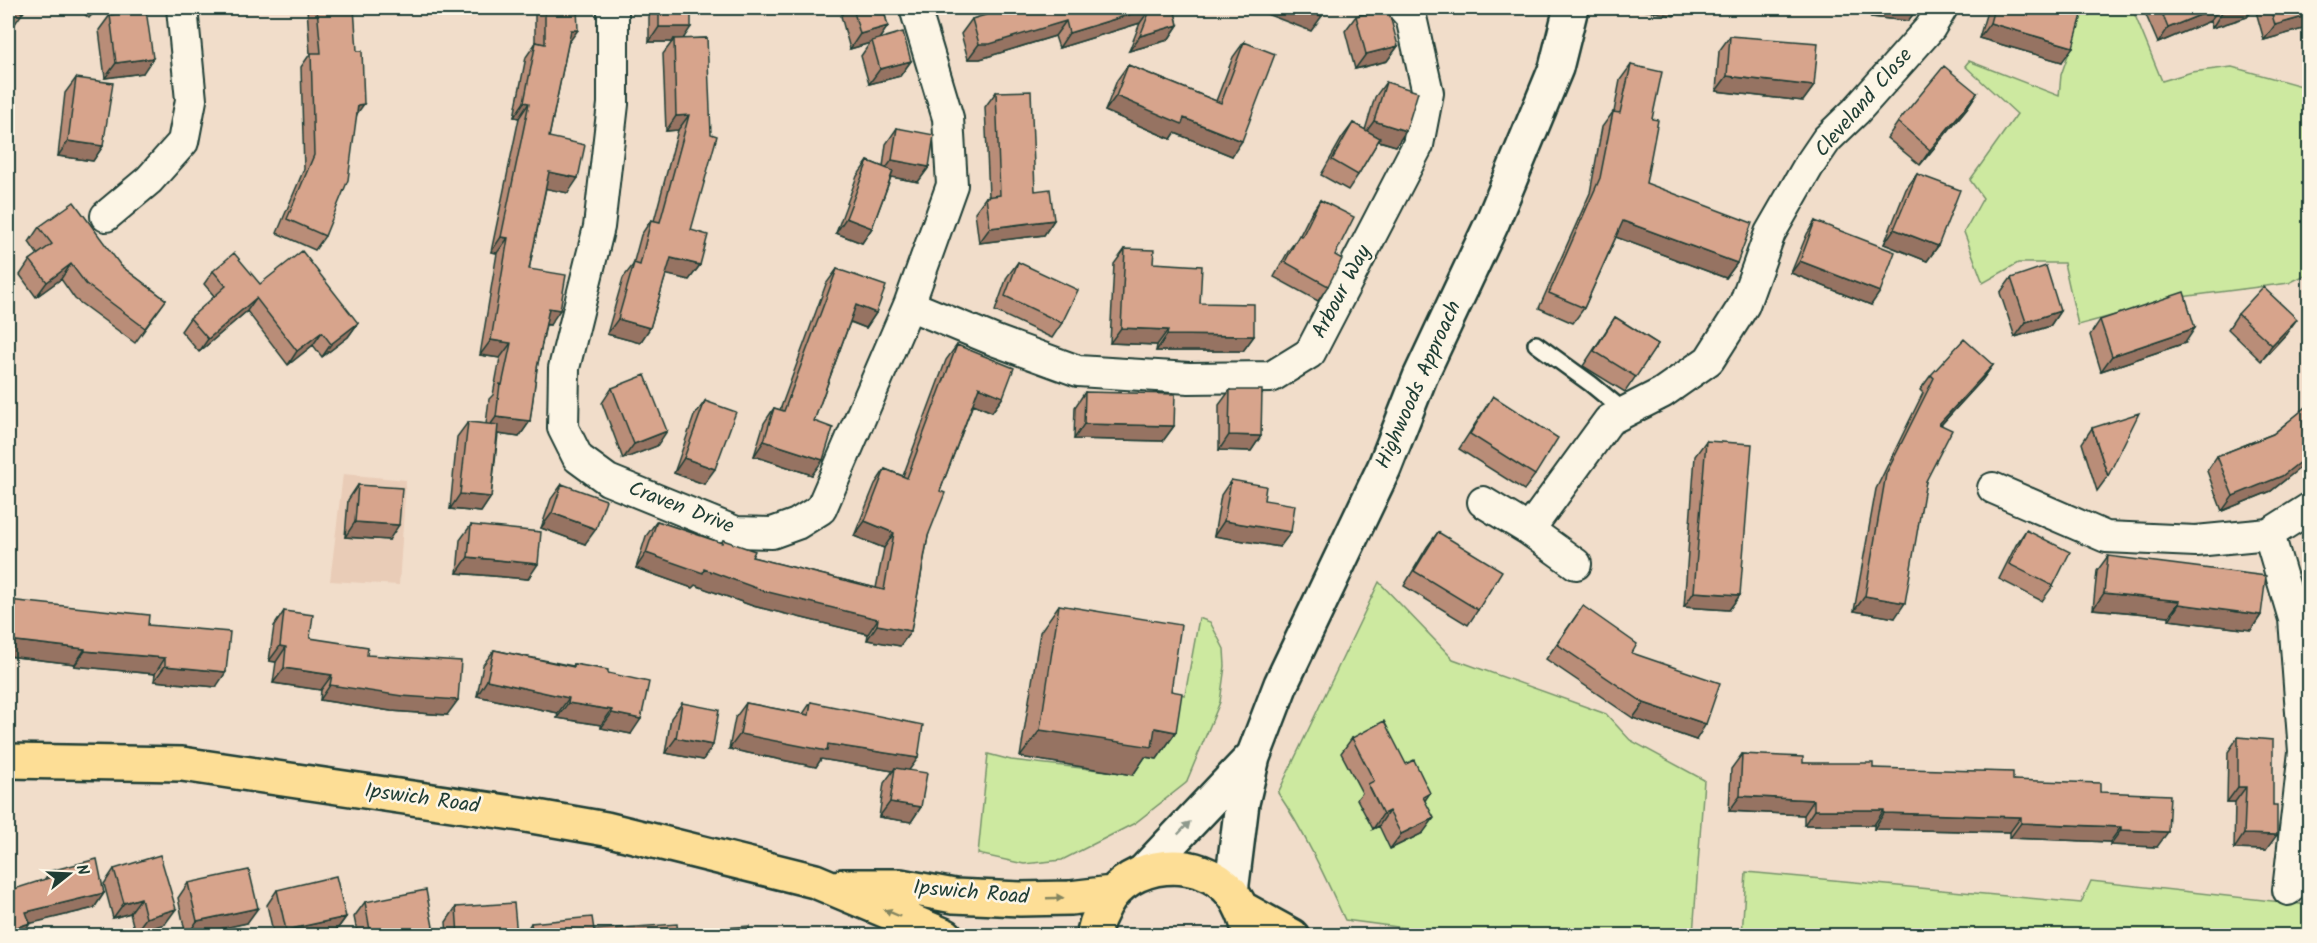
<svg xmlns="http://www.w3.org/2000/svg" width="2317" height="943" font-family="Kalam,sans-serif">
<rect width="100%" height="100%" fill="#f1ddca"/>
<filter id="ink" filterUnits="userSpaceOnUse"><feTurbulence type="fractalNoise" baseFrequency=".0167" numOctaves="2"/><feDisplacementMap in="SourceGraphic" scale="12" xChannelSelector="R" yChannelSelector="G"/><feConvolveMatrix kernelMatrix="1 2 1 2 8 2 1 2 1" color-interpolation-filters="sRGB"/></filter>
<g filter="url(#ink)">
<path fill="#e9ccb7" d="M343 474 406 480 399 585 330 581Z"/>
<path fill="#cde9a0" stroke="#76936a" stroke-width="1.5" d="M2092 8H2132L2162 81 2192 72 2232 67 2309 88V273L2289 283 2181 297 2078 325 2064 263H2018L1983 283 1964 232 1983 198 1970 180 2017 114 1965 66 1969 61 2059 96 2061 75 2082 15 2089 16Z
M1379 582 1453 659 1606 714 1630 740 1704 780 1693 935 1465 936 1345 920C1325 877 1305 833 1278 793Z
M1199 618 1210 622 1224 649 1225 666 1220 702 1186 783 1135 823 1062 860 1024 864 978 854 988 754 1011 760 1133 774 1156 689 1185 695Z
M1746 872 2081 903 2091 881 2309 905V935L1742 936Z"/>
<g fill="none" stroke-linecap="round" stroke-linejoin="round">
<g stroke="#1f3d34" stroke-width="20">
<path id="service" d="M1536 344 1591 384 1625 412"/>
</g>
<g stroke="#1f3d34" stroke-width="34">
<path id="minor" d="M613 8V104L599 227 564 368 563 428 578 458 608 480 736 532 772 533 797 524 821 509 909 305 952 185 948 118 915 8
M106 216 149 180 183 142 191 100 182 8
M909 305 996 341 1078 371 1189 378 1271 377 1310 353 1418 145 1428 93 1411 17 1403 8
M1993 488 2106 537 2196 541 2269 534 2310 508
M1483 502 1529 530 1576 564
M1529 530 1609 420 1662 393 1709 360 1744 305 1770 233 1808 167 1827 139 1856 111 1930 28 1942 8
M2269 534 2294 619 2304 752 2288 890"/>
</g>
<g stroke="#1f3d34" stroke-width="38">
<path id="tertiary" d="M1144 871 1252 757
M1231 892 1242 803 1253 757 1281 684 1384 468 1420 377 1492 223 1556 68 1571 8"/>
</g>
<g stroke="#1f3d34" stroke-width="38">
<path id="primary" d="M8 761 182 764 520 814 606 829 815 881 946 936
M843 886H900L954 896 1020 899 1070 898 1112 893
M1243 909 1292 936
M1094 936C1094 924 1100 916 1105 905 1129 860 1199 854 1232 893 1242 906 1246 920 1251 936"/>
</g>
<use href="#service" stroke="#fcf5e5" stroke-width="15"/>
<use href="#minor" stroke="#fcf5e5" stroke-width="30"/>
<use href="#tertiary" stroke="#fcf5e5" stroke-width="33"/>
<use href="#primary" stroke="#fdde96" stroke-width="33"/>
</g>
<path fill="#b98d78" stroke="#1f3d34" stroke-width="1.5" d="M8 8H26L12 28 8 25Z
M77 8H98L89 18Z
M307 8H354L357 114 325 236 315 250 277 233 304 169 301 67 310 54Z
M535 8H577L568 44 549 137 568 193 546 188 529 269 550 325H546L537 368 530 421 519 437 498 434 491 497 481 512 450 509 457 437 468 422 486 424 489 399 493 395 500 358 480 355 497 253 491 252 519 118 514 117 526 57 535 44Z
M649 8H691L683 39 707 38 691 230 700 265 689 280 666 274 650 328 640 343 607 334 623 278 633 265 641 235 651 220 654 221 678 130 666 131 663 54 672 42H649Z
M846 8H883L888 26 879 39 911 61 900 76 869 84 861 56 870 43 850 49 841 16Z
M1174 8 1178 25 1168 40 1129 51 1140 23 1059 48 1055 36 980 59H968L961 34 972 19 1012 10Z
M1872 8H1918L1908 21 1871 17Z
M1988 8H2084L2062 62 1979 38Z
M2143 8H2254L2247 17 2212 28 2210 21 2158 43Z
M2255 8H2310V27L2264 40Z
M110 15 143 73 105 78 99 30Z
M1356 16 1398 46 1387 61 1355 69 1345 31Z
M1730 36 1814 86 1803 101 1716 91 1719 51Z
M1244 42 1232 156 1175 133 1171 139 1105 111 1117 80 1128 65 1216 101 1233 57Z
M1631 65 1652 119 1646 183 1737 263 1726 278 1616 237 1584 308 1573 323 1539 308 1590 193 1602 127 1613 112H1614L1620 80Z
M76 78 103 146 93 161 58 156 65 93Z
M1386 82 1406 131 1396 146 1378 141 1358 175 1348 190 1321 175 1342 138 1353 123 1365 130 1375 97Z
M996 92 1035 191 1054 220 1044 235 979 243 975 212 986 197 989 196 985 107Z
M1977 93 1967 108 1920 165 1887 138 1898 122Z
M897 128 929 167 918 182 891 177 872 228 862 243 836 233 857 176 868 161 883 167 886 144Z
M1917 174 1938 246 1927 261 1884 244 1906 189Z
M1320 200 1335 255 1328 286 1318 301 1274 277 1289 250 1300 235 1310 215Z
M1815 221 1871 305 1791 273 1807 234Z
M39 227 121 266 166 300 135 343 75 299 61 279 36 297 20 275 30 260 38 255 29 242Z
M1125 249 1153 263 1200 303 1254 336 1243 351H1156L1157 345 1110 343 1114 264Z
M1018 262 1062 323 1052 338 995 311 1007 277Z
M837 269 876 313 866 328 850 322 814 421 812 475 754 456 764 423 774 408 780 410 826 284Z
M213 271 260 284 358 323 348 337 322 357 313 345 288 365 247 311 199 352 181 331 190 318 215 297 204 284Z
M2011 278 2060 311 2050 326 2015 337 2000 293Z
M2238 314 2286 334 2261 361 2228 329Z
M1615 317 1658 344 1625 392 1583 366Z
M2100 320 2185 343 2101 371 2090 335Z
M957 345 1003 397 992 412 973 404 940 491 928 536 911 631 900 646 867 640 868 634 753 606 695 585 692 588 636 568 646 536 657 521 721 543 723 540 752 557 876 588 884 548 854 536 875 484 885 469 903 476 946 360Z
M1993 365 1982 380 1941 425 1926 481 1895 618 1854 611 1876 489 1923 393 1920 390 1931 375Z
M612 388 657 446 623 459 602 403Z
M1230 390 1261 436 1251 451 1219 450V405Z
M1085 392 1174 426 1163 441 1074 439 1075 407Z
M1493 396 1535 475 1524 490 1459 449Z
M705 401 704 484 674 473 694 416Z
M2310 404V460L2271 491 2222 511 2207 471 2217 456 2273 434Z
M2092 428 2108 476 2097 491 2082 443Z
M1706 441 1740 595 1729 610 1684 607 1695 456Z
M1231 480 1264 500 1280 547 1214 536 1221 495Z
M562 484 585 544 541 528 551 499Z
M358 485 389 540 345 537 348 500Z
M471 525 528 579 457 573 460 540Z
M2026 530 2053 586 2042 601 1999 579 2016 545Z
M1438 532 1478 610 1468 625 1404 586 1427 547Z
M2108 556 2261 615 2251 630 2169 620V616L2093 609 2097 571Z
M8 600 148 625 216 687 154 681 155 674 74 666 75 664 8 656Z
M1059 605 1171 691 1176 732 1157 759 1145 757 1133 775 1020 757 1040 632Z
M1583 606 1632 653 1696 740 1633 718 1546 659Z
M284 611 310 638 367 655 447 715 391 711 320 700 321 690 273 683 276 662 269 661 274 626Z
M494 650 573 666 574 664 608 673 631 734 601 728V725L557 718 558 713 477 696 483 665Z
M811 702 909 771 921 807 911 822 879 817 884 783 893 771 821 759 816 767 729 749 735 718 746 703 803 714Z
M682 703 703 760 665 753 671 718Z
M2238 737 2273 805 2266 850 2234 849 2235 802H2227L2228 752Z
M1352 738 1425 801 1423 833 1390 849 1379 826 1373 829 1357 799 1362 793 1341 753Z
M1742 754 1803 763 1873 768 2013 780 2100 792 2157 847 2110 845V842L2010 838V832L1874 829V825H1804V815L1729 811 1731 769Z
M114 869 165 924 135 933 130 913 113 918 104 884Z
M50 871 104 893 94 908 30 923 22 936H8Z
M188 883 247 923 186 936 178 898Z
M277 890 346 917 335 932 320 936H274L267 905Z
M365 902 434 932 431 936H358L354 917Z
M456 907 517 936H447L446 922Z
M531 923 594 930 678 936H523Z"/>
<path fill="#967362" stroke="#1f3d34" stroke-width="1.5" d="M1151 8 1140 23 1059 48 1069 33Z
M1251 8H1299L1322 16 1311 31Z
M1632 8H1680L1674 16Z
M1878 8H1918L1908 21 1871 17Z
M2217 8H2220L2210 21 2158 43 2168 28Z
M2240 8H2254L2247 17 2212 28 2222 12Z
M2310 15V27L2264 40 2275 25Z
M1066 21 1055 36 980 59H968L979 44Z
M1990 23 2073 47 2062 62 1979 38Z
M1178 25 1168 40 1129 51 1140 36Z
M888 26 877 42 872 41 870 43 850 49 860 34Z
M659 27H691L681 42 674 39 672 42H649Z
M571 30H578L567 45Z
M1398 46 1387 61 1355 69 1366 54Z
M153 58 143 73 105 78 116 63Z
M911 61 900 76 869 84 880 69Z
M1727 76 1814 86 1803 101 1716 91Z
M1977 93 1967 108 1920 165 1930 150Z
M1116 96 1184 118 1242 141 1232 156 1175 133 1171 139 1105 111Z
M524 102 529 103 519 118 514 117Z
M364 104 354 118 358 105Z
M689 115 678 130 666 131 676 116Z
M1374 121 1406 131 1396 146 1363 136Z
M68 141 103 146 93 161 58 156Z
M892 160 929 167 918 182 881 175Z
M549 172 578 178 568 193 538 187Z
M846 218 872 228 862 243 836 233Z
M1054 220 1044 235 979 243 990 228Z
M1623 221 1737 263 1726 278 1613 236Z
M1894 229 1938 246 1927 261 1884 244Z
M501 237 508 238 497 253 491 252Z
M671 258 700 265 689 280 660 273Z
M1800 261 1880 292 1871 305 1791 273Z
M71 264 61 279 36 297 47 282Z
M256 298 247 311 199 352 208 339Z
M856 305 876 313 866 328 846 320Z
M549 308 560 310 550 325 539 323Z
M2060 311 2050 326 2015 337 2026 322Z
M618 319 650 328 640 343 607 334Z
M2297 319 2286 334 2261 361 2272 345Z
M358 323 348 337 322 357 331 344Z
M1121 328 1168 330 1157 345 1110 343Z
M2195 328 2185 343 2101 371 2112 356Z
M322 332 313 345 288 365 297 351Z
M1167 335 1254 336 1243 351H1156Z
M491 340 511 343 500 358 480 355Z
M1993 365 1982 380 1928 439 1939 424Z
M979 387 1003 397 992 412 969 402Z
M496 417 530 421 519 437 485 432Z
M1084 424 1174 426 1163 441 1074 439Z
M667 431 657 446 623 459 634 444Z
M1229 435 1261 436 1251 451 1219 450Z
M764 441 823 460 812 475 754 456Z
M2310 454V460L2271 491 2222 511 2233 496Z
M684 458 715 469 704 484 674 473Z
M460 494 491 497 481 512 450 509Z
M552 513 596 529 585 544 541 528Z
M865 521 894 533 884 548 854 536Z
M1224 521 1291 532 1280 547 1214 536Z
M355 522 399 525 389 540 345 537Z
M646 553 704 569 878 619 868 634 753 606 695 585 692 588 636 568Z
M468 557 538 564 528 579 457 573Z
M1694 592 1740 595 1729 610 1684 607Z
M2104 593 2180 601 2169 616 2093 609Z
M1865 596 1905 603 1895 618 1854 611Z
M2179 604 2261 615 2251 630 2169 620Z
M877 625 911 631 900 646 867 640Z
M8 640 85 649 75 664 8 656Z
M280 646 286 647 276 662 269 661Z
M85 651 165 658 155 674 74 666Z
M165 666 226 672 216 687 154 681Z
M284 668 332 675 321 690 273 683Z
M487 680 569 698 558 713 477 696Z
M330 685 458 700 447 715 391 711 320 700Z
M568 703 612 710 601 725 557 718Z
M1644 703 1706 724 1696 740 1633 718Z
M612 713 641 719 631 734 601 728Z
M1155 728 1176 732 1157 759 1145 757 1133 775 1020 757 1040 730Z
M740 734 828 744 918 758 907 773 895 768 893 771 821 759 816 767 729 749Z
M676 738 713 745 703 760 665 753Z
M2238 787H2246L2235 802H2227Z
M1430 793 1420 808 1423 797Z
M1740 796 1814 800 1804 815 1729 811Z
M890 802 921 807 911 822 879 817Z
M1814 810H1884L1874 825H1804Z
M1389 811 1379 826 1373 829 1383 814Z
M1884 813 2021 817 2010 832 1874 829Z
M1434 818 1423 833 1390 849 1401 834Z
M2021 823 2121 827 2110 842 2010 838Z
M2121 830 2168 832 2157 847 2110 845Z
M2244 834 2277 835 2266 850 2234 849Z
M104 893 94 908 16 927 26 912Z
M141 898 130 913 113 918 124 903Z
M258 908 247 923 187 936 197 921Z
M176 909 165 924 135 933 146 918Z
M346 917 335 932 320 936H283L286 930Z
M30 923 22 936H8V930Z
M434 932 431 936H414Z"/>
<path fill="#d7a48c" stroke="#1f3d34" stroke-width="1.5" d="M13 8H26L23 13Z
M317 8H354L357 51H362L364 104 358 105 348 180 325 236 287 219 314 155 311 53H321Z
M545 8H577L578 30H571L549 137 585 145 578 178 549 172 529 269 566 275 560 310 549 308 537 368 530 421 496 417 500 384 502 385 511 343 491 340 508 238 501 237 529 103 524 102 536 42 545 44Z
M659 8H691V27H659Z
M853 8H883L888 26 860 34Z
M1009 8H1011L1012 10 1021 8H1174L1178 25 1140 36 1151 8 1069 33 1066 21 990 44H979L972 19Z
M1299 8H1325L1322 16Z
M1388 8 1398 46 1366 54 1356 16Z
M1994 8H2084L2073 47 1990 23Z
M2160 8H2217L2168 28Z
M2221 8H2240L2222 12Z
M2270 8H2310V15L2275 25Z
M146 10 153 58 116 63 110 15Z
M903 32 911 61 880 69 872 41Z
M1730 36 1818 43 1814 86 1727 76Z
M707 38 711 134 717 136 691 230 708 235 700 265 671 258 650 328 618 319 634 263 640 265 651 220 660 222 689 115 676 116 674 39Z
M1244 42 1275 54 1242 141 1184 118 1182 124 1116 96 1128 65 1221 103Z
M1631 65 1662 72 1652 119 1658 120 1646 183 1752 223 1737 263 1623 221 1584 308 1549 293 1600 178 1613 112 1620 113Z
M1944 66 1977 93 1930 150 1898 122Z
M76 78 113 83 103 146 68 141Z
M1386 82 1418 92 1406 131 1374 121Z
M1031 91 1035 191 1050 189 1054 220 990 228 986 197 1000 195 996 92Z
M1353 123 1380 138 1358 175 1332 160Z
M897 128 934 135 929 167 892 160Z
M868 161 893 171 872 228 846 218Z
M1917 174 1960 190 1938 246 1894 229Z
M1320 200 1354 217 1335 255 1342 259 1328 286 1285 262 1299 235 1302 237Z
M74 202 121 266 166 300 145 328 86 284 71 264 47 282 30 260 52 244 39 227Z
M1815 221 1895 252 1880 292 1800 261Z
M1125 249 1154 250 1153 263 1202 266 1200 303 1254 304V336L1167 335 1168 330 1121 328Z
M302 251 358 323 331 344 322 332 297 351 256 298 208 339 190 318 226 286 213 271 234 253 260 284Z
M1018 262 1078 290 1062 323 1005 296Z
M2046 266 2060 311 2026 322 2011 278Z
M837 269 886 286 876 313 856 305 814 421 833 428 823 460 764 441 774 408 784 411Z
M2263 287 2297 319 2272 345 2238 314Z
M2184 292 2195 328 2112 356 2100 320Z
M1615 317 1658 344 1636 377 1594 351Z
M1964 339 1993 365 1939 424 1952 430 1926 481 1905 603 1865 596 1886 474 1934 378 1931 375Z
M957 345 1014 368 1003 397 979 387 940 491 945 493 928 536 911 631 877 625 878 619 764 591 704 569 703 573 646 553 657 521 722 543 723 540 755 551 752 557 884 590 894 533 865 521 885 469 907 478Z
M645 375 667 431 634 444 612 388Z
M1230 390H1262L1261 436 1229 435Z
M1085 392 1175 394 1174 426 1084 424Z
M1493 396 1558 438 1535 475 1470 434Z
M705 401 736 412 715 469 684 458Z
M2310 404V454L2282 476 2233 496 2217 456 2273 434Z
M2139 413 2108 476 2092 428Z
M468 422 498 425 491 497 460 494Z
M1706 441 1752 444 1740 595 1694 592Z
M1231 480 1266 486 1264 500 1295 505 1291 532 1224 521Z
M562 484 606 500 596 529 552 513Z
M358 485 402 488 399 525 355 522Z
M471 525 541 532 538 564 468 557Z
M2026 530 2070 552 2053 586 2009 564Z
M1438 532 1502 571 1478 610 1414 571Z
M2108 556 2266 576 2261 615 2179 604 2180 601 2104 593Z
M8 600 149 615 148 625 230 632 226 672 165 666V658L85 651V649L8 640Z
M1059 605 1181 625 1171 691 1182 693 1176 732 1155 728 1152 747 1040 730Z
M1583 606 1637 644 1632 653 1720 683 1706 724 1644 703 1557 644Z
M284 611 313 615 310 638 368 647 367 655 461 661 458 700 402 696 330 685 332 675 284 668 286 647 280 646Z
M494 650 574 667V664L608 670V673L649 682 641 719 612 713V710L568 703 569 698 487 680Z
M811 702 923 725 918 758 828 744 827 751 740 734 746 703 809 715Z
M682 703 719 710 713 745 676 738Z
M1384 721 1406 764 1414 760 1430 793 1423 797 1434 818 1401 834 1389 811 1383 814 1368 784 1374 781 1352 738Z
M2238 737 2273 740V805H2277V835L2244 834 2246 787H2238Z
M1742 754 1803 757V763H1873V768L2013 772V780L2100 783V792L2170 795 2168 832 2121 830V827L2021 823V817L1884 813V810H1814V800L1740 796Z
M895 768 927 773 921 807 890 802Z
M160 855 176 909 146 918 141 898 124 903 114 869Z
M97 859 104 893 26 912 30 923 8 930V891L52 877 50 871Z
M249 870 258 908 197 921 188 883Z
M336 876 346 917 286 930 277 890Z
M426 890 434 932 414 936H371L365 902Z
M514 903 517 936H458L456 907Z
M592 917 594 930 677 924 678 936H533L531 923Z
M749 926 750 936H700V930Z
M823 934V936H803Z"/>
<defs><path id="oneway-solid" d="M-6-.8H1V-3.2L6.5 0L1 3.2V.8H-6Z" transform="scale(1.5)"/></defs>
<use fill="#8e998c" href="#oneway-solid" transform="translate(1184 828) rotate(-46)"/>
<g fill="#838560">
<use href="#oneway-solid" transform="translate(1055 898) rotate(-2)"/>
<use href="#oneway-solid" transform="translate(892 913) rotate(-157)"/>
</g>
</g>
<g text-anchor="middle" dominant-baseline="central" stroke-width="5" stroke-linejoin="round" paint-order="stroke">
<g font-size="21" fill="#1f3d34" stroke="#fcf5e5">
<text transform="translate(1864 103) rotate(-49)">Cleveland Close</text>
<text transform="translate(1342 292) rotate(-62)">Arbour Way</text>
<text transform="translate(1419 385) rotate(-66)">Highwoods Approach</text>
<text transform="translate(681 508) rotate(21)">Craven Drive</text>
<text transform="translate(422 799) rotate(8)">Ipswich Road</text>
<text transform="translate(971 893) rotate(5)">Ipswich Road</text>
</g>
</g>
<rect width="2317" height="943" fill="none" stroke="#fcf5e5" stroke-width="30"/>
<rect x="15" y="15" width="2287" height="913" fill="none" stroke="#1f3d34" stroke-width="2" filter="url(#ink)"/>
<g transform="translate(69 874) rotate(72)" stroke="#fcf5e5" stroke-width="4.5" paint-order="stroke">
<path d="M0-4.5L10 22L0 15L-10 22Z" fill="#1f3d34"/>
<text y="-9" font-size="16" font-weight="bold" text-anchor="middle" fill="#1f3d34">N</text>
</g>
</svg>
